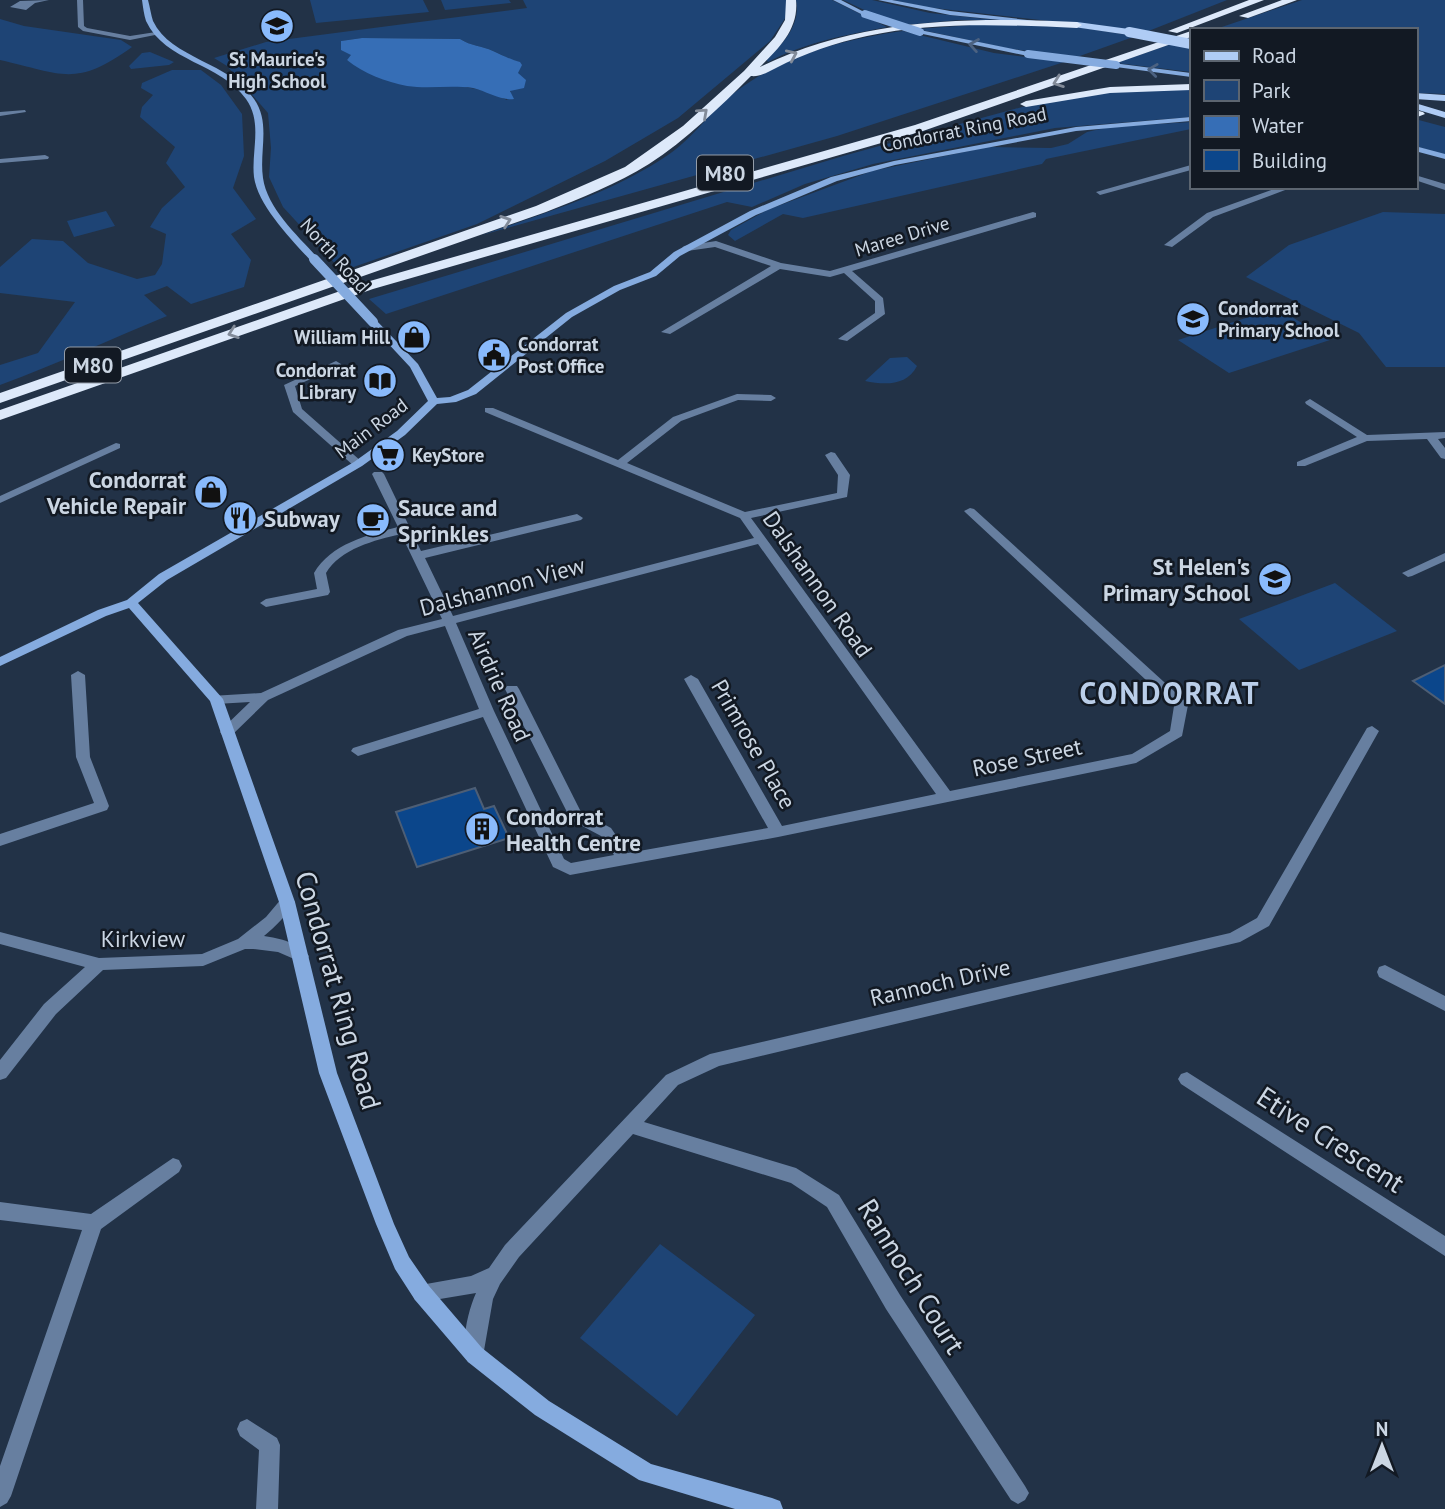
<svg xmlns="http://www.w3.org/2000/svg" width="1445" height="1509" font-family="'PT Sans',sans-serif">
<rect width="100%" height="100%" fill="#223247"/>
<path fill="#1e4475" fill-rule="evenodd" d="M310 0H423L429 12 316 23Z
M441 0H509L511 3 445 10Z
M523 0H786V17L770 41 678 118 605 161 477 224 342 271 283 207 269 177 271 148 268 113 227 66 214 58 266 42 527 8ZM362 38 460 39C471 46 482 46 493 51 502 55 509 59 519 62L518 73 507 100 487 91 460 86H408L347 60 352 55 341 41Z
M796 0H832L887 27C846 35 806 42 768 62L766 59C783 44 801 25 796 0Z
M843 0H872L930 13 995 20H958L905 25 875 15Z
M893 0H1227L1146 32 925 7Z
M1302 0H1445V94L1415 93V30H1213Z
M0 19 24 26 121 40 132 47C75 88 63 74 0 60Z
M999 23 1077 27 1136 36 1077 57 1011 49 917 29Z
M903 31 994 53 1064 62 837 136 482 235C545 213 612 193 668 155 695 137 712 108 738 90 786 55 844 39 903 31Z
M1174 43 1191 47V72L1116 63Z
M150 52 174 62 169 65 131 69 129 66 142 53Z
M172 70H201L221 85 242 114 244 156 233 188 256 219 231 234 251 260 244 287 191 304 167 286 144 295 167 316C111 339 57 364 0 385V365L38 353 75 302 0 293V267L32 239 63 241 88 263 137 279 155 275 162 264 166 234 150 227 162 208 185 187 166 163 175 147 140 117 142 107 153 95 141 88 142 83Z
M1166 89H1191V117L1055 128 873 164 805 184 752 207 727 202 386 314 369 299 843 156 1022 107 1099 93Z
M1415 119 1445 127V155L1415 146Z
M1191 122V129L1046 159 1042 164 803 218 783 214 735 241 728 235 731 230 767 210 872 171 988 147 1051 148 1068 144 1087 132 1109 127Z
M106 211 115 226 74 237 67 221Z
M1383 212 1445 214V367H1386L1359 333 1246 277 1289 245Z
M1277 308 1330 340 1229 373 1178 340Z
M907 357 917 366C907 386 885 385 865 381L890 358Z
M1335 583 1397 631 1299 670 1239 619Z
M660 1244 755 1315 677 1416 580 1338Z"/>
<path fill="#366eb6" d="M362 38 460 39C471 46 482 46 493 51 502 55 509 59 520 62L522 65 518 73 526 80 524 88 510 91 514 99C501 101 486 91 473 88 451 85 428 89 407 86 386 82 363 73 347 60L351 55 341 50V41Z"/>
<path fill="#0b468b" stroke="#4d5e75" stroke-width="2" d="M1445 665V704L1413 681Z
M475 788 484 809 494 806 509 838 417 867 396 812Z"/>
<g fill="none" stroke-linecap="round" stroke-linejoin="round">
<path fill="#677fa0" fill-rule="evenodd" d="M49 0 35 3 26 10 10 7 20 1Z
M77 0H83L84 26 87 28 130 36 156 32 160 34 130 40 83 31 78 27Z
M25 110 26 112 0 116V112Z
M45 155 49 157 48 159 0 163V159Z
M1191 165V170L1100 195 1096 192Z
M1415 175 1445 184V190L1415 180Z
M1280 187H1293L1213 217 1172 247 1164 245 1207 213Z
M1033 212 1036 213V217L852 271 883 298 885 314 847 341 838 339 875 313V301L844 273 830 277 780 269 670 334 661 332 771 266 715 247 687 251 682 248 684 246 716 241 781 263 830 271Z
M336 361 341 364 340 366 295 386 302 409 362 462 364 464 358 467 354 466 293 412 284 385Z
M737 394 771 395 776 398 771 401 738 400 681 421 627 463 745 512 837 493 838 475 825 455 831 452 835 453 850 475 847 497 751 518 950 791 1132 754 1170 731 1174 706 966 513 964 511 970 508 974 509 1186 702 1188 705 1182 736 1136 763 778 837 570 875 553 867 483 717 358 756 351 751 353 748 479 709 445 626 407 636 268 700 232 735H222L220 732 222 729 250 702 216 704 209 699 211 696 261 693 398 630 442 619 401 534C375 540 340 549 326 573L330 592 328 595 266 607 260 603 266 599 317 589 314 573C331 544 367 535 398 527L372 474 374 472H382L384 474 421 551 577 514 583 518 581 520 425 558 453 616 754 538 740 518 485 412V408H493L618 460 673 417ZM758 544 936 794 782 826 698 679 691 675 684 679 768 828 628 853 611 828 581 812 519 689 517 686H507L505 689 571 820 601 836 614 855 571 863 564 859 494 711 456 623Z
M1310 399 1367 435 1445 432V438L1438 439 1445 448V459L1441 458 1427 439 1367 441 1305 466H1297V462L1357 437 1306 404 1305 402Z
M116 443 120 444V448L0 503V496Z
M1445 553V561L1412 576 1408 577 1402 573Z
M78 671 85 675 90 757 109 806 107 810 0 846V834L94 803 76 757 71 675Z
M1372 726 1379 731 1269 926 1240 942 719 1066 678 1085 644 1122 796 1168 839 1195 900 1295 1025 1486 1029 1493 1025 1500 1018 1504 1011 1500 886 1309 827 1207 791 1183 633 1134 519 1257 500 1284 493 1299 482 1362 475 1365 468 1362C460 1343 468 1311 476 1293L422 1302 415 1300 412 1293 415 1286 471 1276 489 1268 505 1245 666 1075 710 1054 1230 933 1257 918 1367 728Z
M287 896 292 898 295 902C286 916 276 926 264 936 279 938 300 943 309 956L307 961 301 962 278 952 253 949H245L203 966 103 970 56 1014 6 1078 0 1080V1060L44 1004 85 967 0 944V932L99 958 202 954 238 939 266 917 282 898Z
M1385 965 1445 996V1011L1379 977 1377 972 1379 967Z
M1187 1072 1445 1236V1256L1181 1084 1178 1079 1181 1074Z
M173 1158 179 1160 182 1166 179 1172 101 1229 11 1496 7 1503 0 1507V1466L82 1230 0 1220V1202L91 1214Z
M247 1419 277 1438 280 1445 278 1509H256L259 1450 240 1436 237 1429 240 1422Z"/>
<path fill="#85abdf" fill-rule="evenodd" d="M142 0H148C150 7 151 15 153 21 171 59 230 62 254 99 271 123 259 151 263 178 267 208 298 236 317 257V261H311C292 240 258 206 254 177 251 151 263 123 246 99 221 63 165 62 146 21 144 15 143 7 142 0Z
M833 0H841L868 14 863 15Z
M878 0H892L950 11 1045 22 1042 24 950 15Z
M920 30 1028 52 1032 54 1028 56 918 33Z
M1113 63 1191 73V77L1116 67H1113Z
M1191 117V121L1076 131 895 165 837 181 756 215 680 256 656 276 620 290 572 317 476 394 456 402 437 404 405 435 362 466 167 580 138 603 223 699 295 902 337 1073 394 1224 409 1257 429 1286 482 1348 549 1401 651 1464 772 1498 780 1501 783 1509H735L639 1480 535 1415 468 1362 415 1300 395 1269 376 1224 319 1073 279 902 210 701 129 608 106 616 0 666V657L98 610 127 600 159 574 354 462 397 431 428 401 410 367 370 324V320H376L418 364 437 398 450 397 468 390 566 313 614 286 650 272 674 252 750 211 831 177 894 161 1076 127Z
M1415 146 1445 154V159L1415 151Z"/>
<path fill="#afccf5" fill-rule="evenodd" d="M1077 22 1129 29 1133 32 1129 35 1074 27Z
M1415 93 1445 95V101L1415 99Z
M1415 103 1445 112V118L1415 109Z"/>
<path fill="#dde9fa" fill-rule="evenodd" d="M786 0H796C799 29 779 48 760 67 860 18 968 17 1077 22L1082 25 1077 28C1008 25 935 21 867 36 835 43 805 53 776 68 768 72 760 77 751 76 719 108 686 140 649 164 617 184 581 198 546 212L0 403V393L536 206 625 167 683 126 744 71 775 37 785 20Z
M1249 0H1264L1177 33 1168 31Z
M1282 0H1297L1248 18 1239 16Z
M1191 31V37L923 131 373 289 0 420V410L363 283 915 125Z
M1191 84V90L1110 93 1026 107 1020 104 1026 101 1110 87Z
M1415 110 1423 112 1425 114 1415 118Z"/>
<path stroke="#85abdf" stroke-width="8" d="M865 14 920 32
M1028 54 1116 65"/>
<path stroke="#85abdf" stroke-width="10" d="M314 259 373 322"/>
<path stroke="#afccf5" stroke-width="10" d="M1129 32 1191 44"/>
</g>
<defs><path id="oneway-chevron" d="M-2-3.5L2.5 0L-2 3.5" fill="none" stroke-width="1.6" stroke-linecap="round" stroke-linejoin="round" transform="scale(1.75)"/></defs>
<g stroke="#4c6281">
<use href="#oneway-chevron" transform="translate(974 45) rotate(-170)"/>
<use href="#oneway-chevron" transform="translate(1153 70) rotate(-173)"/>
</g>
<g stroke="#828b99">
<use href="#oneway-chevron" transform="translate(792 55) rotate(-24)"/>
<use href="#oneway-chevron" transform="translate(1058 82) rotate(160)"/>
<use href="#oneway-chevron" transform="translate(703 113) rotate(-42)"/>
<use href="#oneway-chevron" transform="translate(506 221) rotate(-19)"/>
<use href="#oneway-chevron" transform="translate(233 333) rotate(161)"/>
</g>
<defs>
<g id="school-disc" transform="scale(1.75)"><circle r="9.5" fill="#89bafc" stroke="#121923"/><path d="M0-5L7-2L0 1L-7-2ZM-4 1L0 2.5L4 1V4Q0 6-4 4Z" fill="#111"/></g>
<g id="shop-disc" transform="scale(1.75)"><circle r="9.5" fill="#89bafc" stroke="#121923"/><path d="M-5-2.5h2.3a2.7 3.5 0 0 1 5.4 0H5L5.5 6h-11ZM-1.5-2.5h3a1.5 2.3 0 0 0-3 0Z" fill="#111"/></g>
<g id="civic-disc" transform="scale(1.75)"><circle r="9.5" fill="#89bafc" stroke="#121923"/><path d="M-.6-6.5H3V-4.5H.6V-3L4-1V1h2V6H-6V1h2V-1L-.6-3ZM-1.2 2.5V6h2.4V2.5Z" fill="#111"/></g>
<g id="library-disc" transform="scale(1.75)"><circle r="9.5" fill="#89bafc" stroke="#121923"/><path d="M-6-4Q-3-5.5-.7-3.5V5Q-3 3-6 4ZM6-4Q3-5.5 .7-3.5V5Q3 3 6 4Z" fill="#111"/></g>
<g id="supermarket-disc" transform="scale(1.75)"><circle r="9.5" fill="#89bafc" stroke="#121923"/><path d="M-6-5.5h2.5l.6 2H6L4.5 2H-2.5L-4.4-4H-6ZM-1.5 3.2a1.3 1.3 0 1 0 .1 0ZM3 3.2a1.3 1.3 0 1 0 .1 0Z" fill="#111"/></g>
<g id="restaurant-disc" transform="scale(1.75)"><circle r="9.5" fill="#89bafc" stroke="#121923"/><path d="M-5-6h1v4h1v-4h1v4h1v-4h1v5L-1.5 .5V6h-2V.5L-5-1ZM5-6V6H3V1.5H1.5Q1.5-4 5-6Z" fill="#111"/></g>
<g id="cafe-disc" transform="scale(1.75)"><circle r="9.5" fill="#89bafc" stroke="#121923"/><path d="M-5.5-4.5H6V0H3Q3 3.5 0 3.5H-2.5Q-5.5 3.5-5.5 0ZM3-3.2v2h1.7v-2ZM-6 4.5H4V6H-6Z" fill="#111"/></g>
<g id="building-disc" transform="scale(1.75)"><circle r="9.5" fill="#89bafc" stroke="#121923"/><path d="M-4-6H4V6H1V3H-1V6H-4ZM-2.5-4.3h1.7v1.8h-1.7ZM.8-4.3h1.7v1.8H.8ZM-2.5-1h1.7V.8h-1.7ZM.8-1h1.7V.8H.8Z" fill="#111"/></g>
</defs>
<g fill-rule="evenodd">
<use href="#school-disc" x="277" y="26"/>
<use href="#school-disc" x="1193" y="319"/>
<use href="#shop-disc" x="414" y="337"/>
<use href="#civic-disc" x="494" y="355"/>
<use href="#library-disc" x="380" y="381"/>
<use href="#supermarket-disc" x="388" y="455"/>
<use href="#shop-disc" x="211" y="492"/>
<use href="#restaurant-disc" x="240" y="518"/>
<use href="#cafe-disc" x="373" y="520"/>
<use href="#school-disc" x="1275" y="579"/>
<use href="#building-disc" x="482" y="829"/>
</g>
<g text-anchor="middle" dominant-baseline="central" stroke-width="5" stroke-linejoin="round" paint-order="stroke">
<g font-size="19" font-weight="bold" fill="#cbd6e3" stroke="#121923" text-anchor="start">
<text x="277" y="59" text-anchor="middle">St Maurice's<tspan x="277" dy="22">High School</tspan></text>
<text x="1218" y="308">Condorrat<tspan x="1218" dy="22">Primary School</tspan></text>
<text x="390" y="337" text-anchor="end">William Hill</text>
<text x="518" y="344">Condorrat<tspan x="518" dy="22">Post Office</tspan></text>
<text x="356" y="370" text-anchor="end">Condorrat<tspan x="356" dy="22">Library</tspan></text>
<text x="412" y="455">KeyStore</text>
</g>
<g font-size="19" fill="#cbd6e3" stroke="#121923">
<text transform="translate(964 129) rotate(-11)">Condorrat Ring Road</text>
<text transform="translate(902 236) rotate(-17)">Maree Drive</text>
<text transform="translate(335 255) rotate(48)">North Road</text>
<text transform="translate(371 428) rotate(-37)">Main Road</text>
</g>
<g fill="#121923" stroke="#949da9" stroke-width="2">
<rect x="697" y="155.5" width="56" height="35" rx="5"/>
<rect x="65" y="347.5" width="56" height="35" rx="5"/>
</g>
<g font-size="21" font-weight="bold" fill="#cbd6e3">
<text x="725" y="173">M80</text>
<text x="93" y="365">M80</text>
</g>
<g font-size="23" font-weight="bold" fill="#cbd6e3" stroke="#121923" text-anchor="start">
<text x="186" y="479" text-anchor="end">Condorrat<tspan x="186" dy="26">Vehicle Repair</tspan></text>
<text x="398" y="507">Sauce and<tspan x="398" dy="26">Sprinkles</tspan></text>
<text x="264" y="518">Subway</text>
<text x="1250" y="566" text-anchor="end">St Helen's<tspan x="1250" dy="26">Primary School</tspan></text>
<text x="506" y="816">Condorrat<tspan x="506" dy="26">Health Centre</tspan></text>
</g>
<g font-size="23" fill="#cbd6e3" stroke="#121923">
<text transform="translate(818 584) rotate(55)">Dalshannon Road</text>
<text transform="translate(502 586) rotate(-15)">Dalshannon View</text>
<text transform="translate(500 685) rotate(66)">Airdrie Road</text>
<text transform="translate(754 744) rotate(60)">Primrose Place</text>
<text transform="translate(1027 757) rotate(-12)">Rose Street</text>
<text x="143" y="938">Kirkview</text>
<text transform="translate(940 982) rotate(-13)">Rannoch Drive</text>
</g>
<g font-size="28" fill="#cbd6e3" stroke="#121923">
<text transform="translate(339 990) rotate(74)">Condorrat Ring Road</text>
<text transform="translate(1331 1139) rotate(33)">Etive Crescent</text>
<text transform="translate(912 1276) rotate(58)">Rannoch Court</text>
</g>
<g font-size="30" font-weight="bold" letter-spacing="2" fill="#bacee9" stroke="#121923">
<text x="1170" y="692">CONDORRAT</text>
</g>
</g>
<rect x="1190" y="28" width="228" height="161" fill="#121923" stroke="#5c6570" stroke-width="2"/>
<rect x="1204" y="51" width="35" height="10" fill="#afccf5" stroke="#5c6570" stroke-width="2"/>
<text x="1252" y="63" font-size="21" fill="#cbd6e3">Road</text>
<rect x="1204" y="80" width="35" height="21" fill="#1e4475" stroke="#5c6570" stroke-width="2"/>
<text x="1252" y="98" font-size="21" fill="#cbd6e3">Park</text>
<rect x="1204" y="116" width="35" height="21" fill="#366eb6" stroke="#5c6570" stroke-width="2"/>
<text x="1252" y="133" font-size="21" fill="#cbd6e3">Water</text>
<rect x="1204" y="150" width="35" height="21" fill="#0b468b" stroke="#5c6570" stroke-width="2"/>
<text x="1252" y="168" font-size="21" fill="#cbd6e3">Building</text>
<g transform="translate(1382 1446)" stroke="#121923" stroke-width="5" paint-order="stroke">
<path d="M0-5L12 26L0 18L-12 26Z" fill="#cbd6e3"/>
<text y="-10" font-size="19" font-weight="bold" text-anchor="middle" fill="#cbd6e3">N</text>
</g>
</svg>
